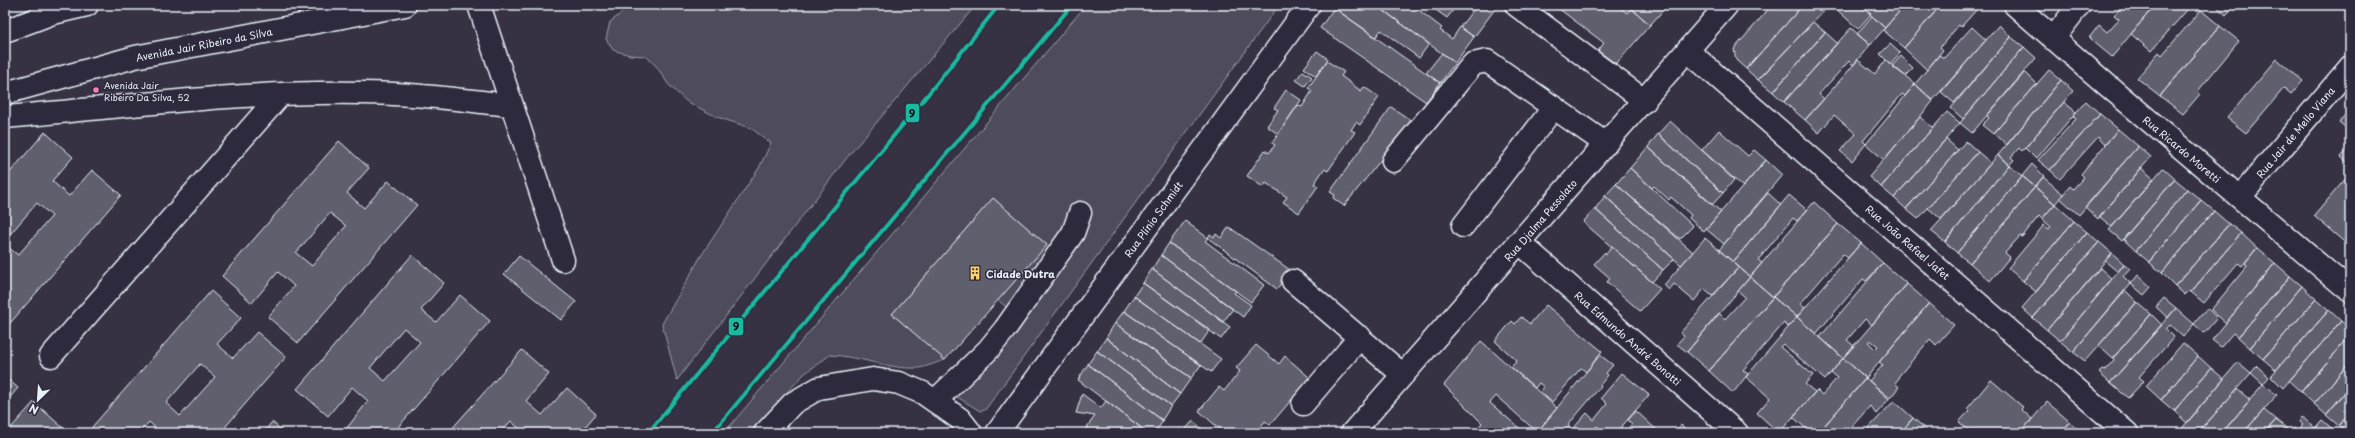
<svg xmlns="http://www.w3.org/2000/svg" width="2355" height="438" font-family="'Playpen Sans',sans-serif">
<rect width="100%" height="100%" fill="#363244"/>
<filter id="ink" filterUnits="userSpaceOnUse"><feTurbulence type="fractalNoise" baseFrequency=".025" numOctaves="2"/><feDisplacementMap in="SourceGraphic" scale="8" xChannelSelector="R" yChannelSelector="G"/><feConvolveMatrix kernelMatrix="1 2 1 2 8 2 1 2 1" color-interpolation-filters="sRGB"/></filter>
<g filter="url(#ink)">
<path fill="#4d4b5c" stroke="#9a9eaa" d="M632 5H976L849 155 677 380 662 324 701 256 759 168 771 143 751 128 717 117 686 101 668 84 657 67 646 56 630 55 613 50 606 39 610 22Z
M1086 5H1279L985 410 980 411 954 395 1019 318 998 300 1047 245 993 198 892 314 945 360C937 362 927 367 919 368 889 370 860 356 830 355L804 374 749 433H724Z"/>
<path fill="#605e6e" stroke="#e8f1f8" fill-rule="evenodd" d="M1336 5H1376L1429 44 1419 58 1381 30 1376 37 1334 8Z
M1376 5H1412L1442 28 1440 30 1452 39 1460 27 1474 37 1455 63Z
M1429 5H1457L1447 18Z
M1477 5H1498L1474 37 1460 27Z
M1554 5H1617L1627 13 1631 8 1650 25 1616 64 1598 51 1604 43Z
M1628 5H1668L1650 25Z
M1772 5H1803L1746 69 1736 60 1734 49Z
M1803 5H1825L1827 7 1758 80 1746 69Z
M1832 5H1860L1871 14 1858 29Z
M1860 5H1900L1902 8 1885 28Z
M1905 5H1941L1904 48 1883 30Z
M1941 5H1974L1978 8 1961 27 1959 25 1940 47 1943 50 1927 70 1904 48Z
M2123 5H2155L2112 57 2089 38 2099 25 2107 32 2119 19 2114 15Z
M2155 5H2182L2187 10 2151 51 2131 34Z
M2215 5H2235L2226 15Z
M1334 8 1440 83 1426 102 1320 28Z
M2201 10 2220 26 2160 96 2137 78 2159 52 2162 55Z
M1872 16 1885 28 1870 45 1857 34Z
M1813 22 1825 32 1773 92 1758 80Z
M1999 25 2011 37 1954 103 1941 92Z
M2220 26 2239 41 2198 91 2200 94 2183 114 2160 96Z
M1972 27 1986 40 1933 100 1915 84 1939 55 1944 58Z
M1851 28 1870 45 1853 65 1849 61 1819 94 1824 99 1805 120 1784 102Z
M1825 32 1837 43 1784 102 1773 92Z
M2011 37 2024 47 1963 119 1951 108Z
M1890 44 1900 53 1890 64 1880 54Z
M2024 47 2036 58 1972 133 1960 123Z
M1317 51 1328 59 1316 76 1304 68Z
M1442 53 1455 63 1440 83 1426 73Z
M1901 56 1913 68 1905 76 1892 66Z
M2277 59 2303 81 2291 94 2284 88 2246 133 2227 118Z
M1858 60 1875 74 1886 60 1915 84 1905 96 1902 94 1863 141 1866 144 1852 161 1840 151 1856 134 1834 115 1819 133 1805 120Z
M1327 61 1344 72 1341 76 1361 91 1364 87 1379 97 1360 125 1356 122 1351 130 1355 132 1328 171 1324 169 1314 184 1318 186 1299 213 1283 202 1287 197 1266 183 1263 187 1247 176 1265 150 1269 153 1275 145 1272 143 1298 105 1302 107 1312 91 1308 88Z
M2049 70 2061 80 2007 145 1994 133Z
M1303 71 1312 77 1305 86 1296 80Z
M2025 72 2037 84 1993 134 1982 125 1989 118 1987 116Z
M2061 80 2073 91 2025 148 2022 151 2019 148 2011 157 2014 160 2009 165 1998 155Z
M1915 84 1933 101 1884 160 1866 144Z
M1286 90 1301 100 1278 134 1267 126 1278 110 1274 108Z
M2086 101 2100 114 2050 170 2038 160 2076 119 2073 116Z
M2064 102 2076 112 2036 159 2025 148Z
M1391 107 1412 121 1344 206 1333 198 1335 195 1330 192Z
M2350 109V131L2339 122Z
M1947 112 1960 123 1894 198 1881 187Z
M2100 114 2118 129 2105 145 2098 137 2060 179 2050 170Z
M1920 117 1933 128 1881 187 1869 177Z
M1670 121 1734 180 1723 193 1658 134Z
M2118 129 2138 146 2079 215 2060 198 2070 186 2073 189 2084 177 2081 174Z
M1719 130 1748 156 1754 150 1766 160 1743 187 1702 150Z
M45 132 73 157 52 181 69 196 92 170 121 195 5 329V245L18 255 52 216 37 203 5 240V178Z
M1658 134 1723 193 1712 205 1648 147Z
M1946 139 1958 150 1906 209 1894 198Z
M339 141 369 168 347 193 364 208 388 181 417 205 298 343 268 317 294 286 278 272 252 303 222 276ZM330 213 346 226 312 266 296 253Z
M1966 141 1978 152 1918 219 1906 209Z
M2138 146 2151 157 2098 219 2085 207Z
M1648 147 1721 212 1704 232 1689 218 1691 215 1671 197 1669 200 1654 186 1652 188 1630 168Z
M2350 147V165L2341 157Z
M1978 152 1991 163 1941 219 1928 208Z
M1998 155 2009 165 1945 242 1931 231Z
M1766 160 1782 175 1724 244 1706 229Z
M2032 164 2044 176 2035 187 2022 176Z
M2009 165 2022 176 1957 253 1945 242Z
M1630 168 1693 226 1680 239 1616 184Z
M2141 168 2154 179 2112 227 2100 217Z
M2163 168 2175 179 2122 241 2109 230Z
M2022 176 2035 187 1970 263 1957 253Z
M2043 177 2063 194 2055 204 2035 187Z
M2347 177 2350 180V247L2314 216Z
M2175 179 2187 189 2136 251 2123 239Z
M1616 184 1693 252 1681 265 1605 196Z
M2035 187 2055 204 2042 219 2039 216 2022 237 2020 236 2005 253 2010 257 1990 281 1970 263Z
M2187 189 2201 200 2149 262 2136 251Z
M1768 193 1781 205 1733 262 1719 250Z
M1789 195 1807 210 1797 221 1793 218 1758 260 1762 263 1750 277 1733 262Z
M1605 196 1674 259 1663 270 1595 209Z
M993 198 1047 245 945 360 892 314Z
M2201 200 2214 211 2162 273 2149 262Z
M1814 202 1838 224 1773 297 1750 277Z
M2055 204 2074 221 2023 281 2008 268 2044 225 2049 229 2051 227 2042 219Z
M1595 209 1663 270 1652 282 1583 222Z
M2214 211 2229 224 2175 286 2162 273Z
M1185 221 1208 238 1205 241 1264 285 1251 302 1169 243Z
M2074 221 2087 232 2036 292 2023 281Z
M1838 224 1861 243 1848 258 1843 254 1800 304 1805 308 1797 317 1773 297Z
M2229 224 2241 233 2191 292 2189 291 2185 295 2175 286Z
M1229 227 1290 270 1277 289 1208 238 1210 234 1214 237 1216 234 1221 238Z
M2087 232 2099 242 2033 318 2022 308Z
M2241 233 2257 248 2242 266 2238 263 2204 303 2191 292Z
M1705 238 1739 267 1712 296 1704 289 1694 301 1674 284 1669 290 1664 285Z
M2099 242 2112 253 2047 330 2033 318Z
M1169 243 1236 291 1234 293 1251 305 1243 317 1161 255Z
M1861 243 1883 263 1866 281 1863 279 1816 334 1797 317Z
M1612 247 1660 289 1640 311 1607 282 1610 278 1594 264 1605 252 1606 254Z
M2257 248 2275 263 2226 323 2211 310 2247 266 2245 263Z
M2112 253 2124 264 2118 272 2105 261Z
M412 255 444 283 421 310 436 322 460 295 490 321 393 433H343L368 401 352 387 328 416 297 389ZM404 328 420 342 385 381 370 368Z
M1161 255 1233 309 1223 322 1152 269Z
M519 256 576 302 561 320 504 274Z
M1883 263 1907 284 1872 325 1865 319 1847 340 1854 346 1843 358 1820 337Z
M2275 263 2290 276 2238 337 2233 333 2221 347 2212 340Z
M2124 264 2130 268 2123 276 2131 284 2073 352 2060 341Z
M1739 267 1750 277 1687 352 1677 344 1684 336 1680 333Z
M2100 268 2112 279 2060 341 2047 330Z
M1152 269 1230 327 1221 339 1143 283Z
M2138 275 2151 287 2144 295 2131 284Z
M2290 276 2302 286 2250 348 2238 337Z
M1750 277 1773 297 1709 371 1687 352 1719 313 1725 319 1745 297 1738 291Z
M1143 283 1210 330 1200 344 1134 296Z
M1907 284 1929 303 1866 378 1843 358ZM1870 340 1878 346 1875 349 1868 342Z
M2302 286 2316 299 2263 359 2250 348Z
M2125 290 2137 302 2085 361 2073 352Z
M211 291 241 318 217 344 233 358 257 332 286 357 220 433H161L149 422 139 433H98L92 427ZM200 364 215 377 180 416 166 403Z
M1134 296 1221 359 1211 372 1124 311Z
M1773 297 1797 317 1788 327 1784 323 1743 370 1748 374 1733 393 1709 371Z
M2164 298 2176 308 2168 318 2156 307Z
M2316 299 2329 310 2276 370 2263 359Z
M2137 302 2151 314 2113 358 2099 345Z
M1929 303 1954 325 1936 345 1930 339 1898 377 1899 378 1895 383 1899 387 1890 398 1869 381 1883 365 1879 362Z
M1546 305 1602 351 1586 372 1581 368 1552 402 1540 392 1544 387 1539 383 1535 388 1511 367 1517 361 1495 341 1512 321 1515 324 1521 317 1530 324Z
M2176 308 2194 324 2183 337 2170 325 2166 329 2174 337 2139 377 2144 381 2128 398 2110 383Z
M2207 308 2217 318 2204 333 2194 324Z
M2329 310 2341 321 2283 388 2271 376Z
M1124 311 1201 365 1191 378 1115 323Z
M2151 314 2162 325 2110 383 2099 373 2103 369 2105 370 2114 360 2113 358Z
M1797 317 1843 358 1825 380 1783 344 1780 347 1813 375 1805 384 1815 392 1779 433 1757 413 1770 398 1746 377Z
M2341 321 2350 329V336L2301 392 2289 381Z
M1115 323 1191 378 1180 394 1106 338Z
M2350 336V362L2314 404 2301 392Z
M1106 338 1180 394 1171 406 1097 351Z
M1481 341 1557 408 1537 432 1496 396 1490 403 1525 433H1474L1482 423 1444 385Z
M2183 343 2198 356 2161 400 2146 386Z
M1256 345 1279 364 1285 356 1310 378 1270 425 1265 421 1258 430 1261 433H1219L1221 430 1199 411 1219 387 1224 391 1240 371 1236 368Z
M522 350 549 374 526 401 542 415 567 388 596 414 580 433H524L511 421 500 433H448Z
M1097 351 1171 406 1162 420 1088 364Z
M1600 355 1613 365 1606 373 1608 375 1600 385 1601 386 1568 425 1572 430 1587 413 1594 420 1607 404 1601 398 1622 373 1649 395 1616 433H1606L1597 426 1592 433H1542L1539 430Z
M2198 356 2211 368 2174 411 2161 400Z
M1843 358 1866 378 1818 433H1811L1793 417 1817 390 1822 395 1837 378 1831 373Z
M2238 362 2251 373 2199 432 2196 430 2193 433H2178Z
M2350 362V386L2326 415 2314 404Z
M1088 364 1163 421 1156 431 1154 430 1152 433H1148L1078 380Z
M2257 366 2269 377 2263 384 2251 373Z
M2211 368 2224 379 2187 423 2174 411Z
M5 377 18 388 5 403Z
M1866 378 1889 399 1876 414 1870 406 1846 433H1818Z
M1991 380 2023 407 2021 409 2032 419 2020 433H2013L2006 428 2002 433H1972L1959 422 1969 411 1967 409Z
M2263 384 2277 395 2243 433H2222Z
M2350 387V412L2339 426 2326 415Z
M2237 389 2250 400 2222 433H2198Z
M1082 394 1101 408 1106 401 1148 433H1088L1085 430 1095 416 1076 413Z
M1894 401 1913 418 1900 433H1864Z
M34 402 63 428 59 433H5V425L10 429Z
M2047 402 2070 422 2061 433H2020Z
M2264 410 2276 420 2264 433H2243Z
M1636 411 1660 433H1624L1632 424 1628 420Z
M2350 412V433H2348L2339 426Z
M2302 417 2315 428 2311 433H2289L2294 427 2298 430 2303 425 2299 422Z
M1913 418 1930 433H1900Z
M2276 420 2291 432 2289 433H2264Z
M2322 420 2335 431 2333 433H2320L2315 428Z
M1193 421 1207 433H1182Z
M272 422 285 433H263Z
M2070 422 2082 433H2061Z
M1681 425 1690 433H1673Z
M2315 428 2320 433H2311Z"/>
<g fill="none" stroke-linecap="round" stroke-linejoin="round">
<g stroke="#e8f1f8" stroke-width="25">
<path id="minor" d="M479 5 563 260
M1516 5 1645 101
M2015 5 2107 85 2350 291
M2053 39 2079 5
M1688 51 2127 433
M5 117C123 107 242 91 361 93 411 93 461 100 511 105
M1393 161 1473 64 1487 61 1606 144
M2240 197 2350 67
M1463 226 1554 107
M1520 243 1737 433
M1293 281 1403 375
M51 356 281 94
M936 400 988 350 1005 329 1073 233 1080 213
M1303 404 1360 337
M765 433 793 403 819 388 873 379 899 383 923 393 960 419 971 433
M997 433 1309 5
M1352 433 1727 5"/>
</g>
<g stroke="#e8f1f8" stroke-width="25">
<path id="major" d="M5 31 53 13 87 5
M5 93 135 57 405 5"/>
</g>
<use href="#minor" stroke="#2f2a3d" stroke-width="22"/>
<use href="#major" stroke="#2f2a3d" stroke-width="22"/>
<g stroke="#2f2a3d" stroke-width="7">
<path id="rail-1" d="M648 433 929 93 999 5
M712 433 1072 5"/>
</g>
<use href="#rail-1" stroke="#1ab9a1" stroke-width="4"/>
</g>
</g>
<defs>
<g id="building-bare" transform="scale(1.08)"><path d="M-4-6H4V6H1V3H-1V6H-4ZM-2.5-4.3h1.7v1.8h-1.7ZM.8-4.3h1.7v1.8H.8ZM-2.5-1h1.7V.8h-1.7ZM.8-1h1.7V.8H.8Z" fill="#ffd166" stroke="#2f2a3d" stroke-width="2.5" paint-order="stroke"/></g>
</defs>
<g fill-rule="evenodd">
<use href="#building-bare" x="975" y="273"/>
</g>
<circle fill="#fe7ac1" stroke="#2f2a3d" stroke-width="1.5" cx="96" cy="90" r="3.5"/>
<g text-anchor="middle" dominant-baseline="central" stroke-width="3" stroke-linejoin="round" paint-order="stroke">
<g font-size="9" fill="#e8f1f8" stroke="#2f2a3d" text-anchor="start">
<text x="104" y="85">Avenida Jair<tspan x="104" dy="12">Ribeiro Da Silva, 52</tspan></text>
</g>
<g font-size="10" fill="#e8f1f8" stroke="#2f2a3d">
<text transform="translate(204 44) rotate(-11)">Avenida Jair Ribeiro da Silva</text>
<text transform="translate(2295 132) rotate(-50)">Rua Jair de Mello Viana</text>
<text transform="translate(2182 149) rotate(40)">Rua Ricardo Moretti</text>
<text transform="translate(1153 219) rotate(-54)">Rua Plínio Schmidt</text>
<text transform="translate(1540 220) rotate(-49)">Rua Djalma Pessolato</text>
<text transform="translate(1908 242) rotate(41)">Rua João Rafael Jafet</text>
<text transform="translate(1628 338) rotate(41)">Rua Edmundo André Bonotti</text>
</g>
<g font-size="10" font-weight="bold" fill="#e8f1f8" stroke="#2f2a3d" text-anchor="start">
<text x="986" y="273">Cidade Dutra</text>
</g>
</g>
<g stroke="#2f2a3d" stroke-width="1.5">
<rect x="905" y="103" width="15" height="20" rx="4" fill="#1ab9a1"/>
<rect x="728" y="317" width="16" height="19" rx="4" fill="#1ab9a1"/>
</g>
<g font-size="11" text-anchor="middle" font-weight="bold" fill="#111">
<text x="912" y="117">9</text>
<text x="736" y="330">9</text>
</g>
<rect width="2355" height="438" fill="none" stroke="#2f2a3d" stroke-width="20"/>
<rect x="10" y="10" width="2335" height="418" fill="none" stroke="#e8f1f8" stroke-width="1.5" filter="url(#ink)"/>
<g transform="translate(38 400) rotate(205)" stroke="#2f2a3d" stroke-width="3" paint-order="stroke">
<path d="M0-3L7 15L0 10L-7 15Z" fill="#e8f1f8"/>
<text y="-6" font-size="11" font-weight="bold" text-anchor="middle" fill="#e8f1f8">N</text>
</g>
</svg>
